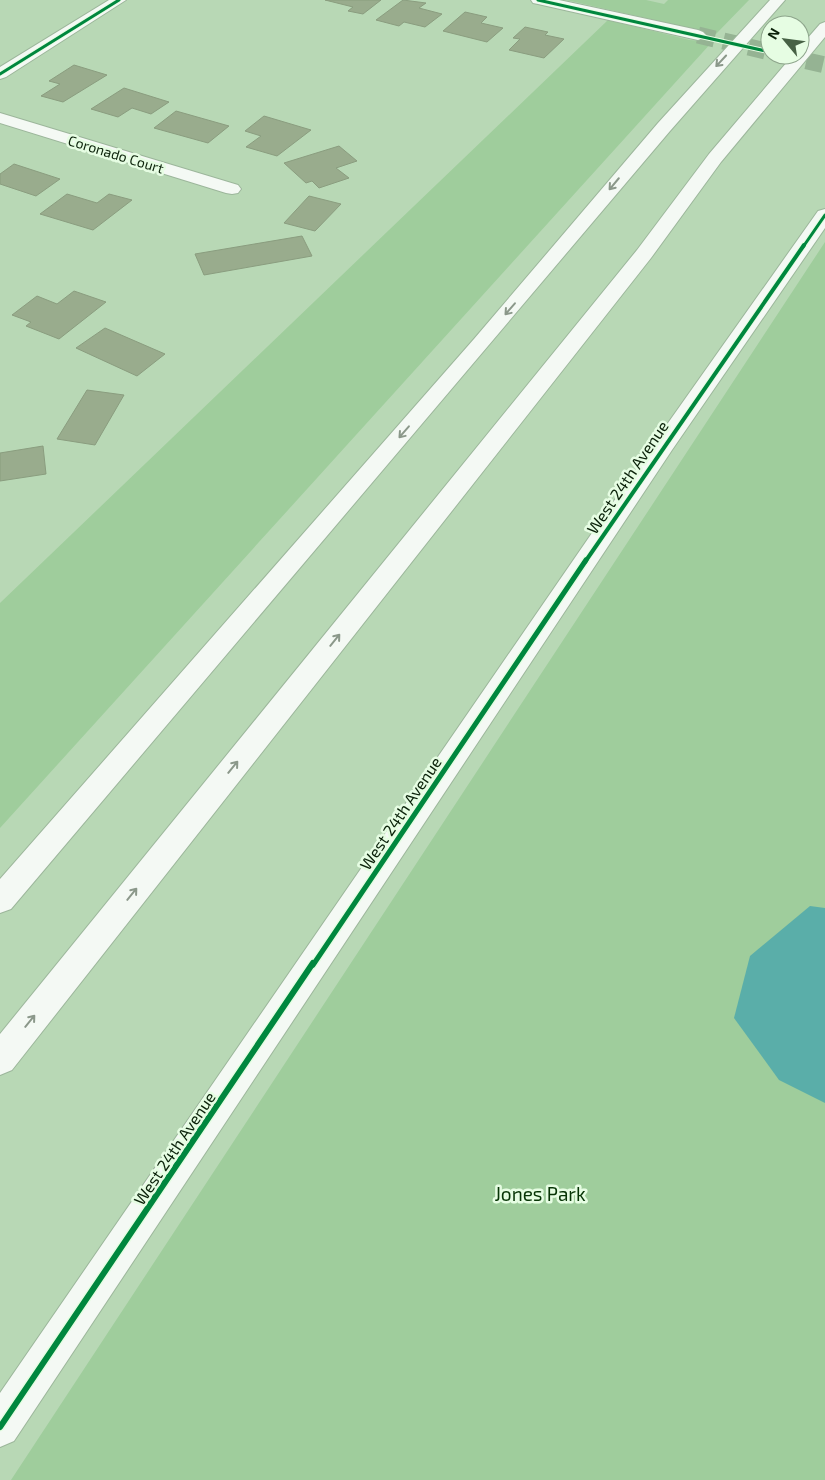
<svg xmlns="http://www.w3.org/2000/svg" width="825" height="1480" font-family="'Exo 2',sans-serif">
<rect width="100%" height="100%" fill="#b8d8b5"/>
<path fill="#9fcd9c" d="M566 0H646L664 4 668 0H749L716 34Z
M608 20 690 40 712 42 0 828V603Z
M825 242V1480H11Z"/>
<path fill="#5aaea9" d="M810 906 825 908V1103L779 1080 734 1018 750 956Z"/>
<path fill="#99ac8d" stroke="#8a9d7f" d="M325 0H381L363 14 348 11 353 7Z
M403 0 426 3 419 8 442 14 425 27 404 22 399 26 376 20Z
M465 12 487 17 481 23 503 28 487 42 443 31Z
M525 27 548 32 545 35 564 39 544 58 509 50 520 39 513 38Z
M74 65 107 75 63 102 41 96 60 84 49 81Z
M124 88 169 102 151 114 132 108 118 117 91 109Z
M176 111 229 126 208 143 154 128Z
M264 116 311 130 277 156 246 147 261 136 245 131Z
M339 146 357 161 336 168 349 178 319 188 312 181 306 183 284 163Z
M14 164 60 179 36 196 0 184V174Z
M67 194 97 203 109 194 132 200 93 230 40 214Z
M309 196 341 204 315 231 284 223Z
M302 236 312 256 204 275 195 254Z
M74 291 106 302 59 339 26 326 31 322 12 315 37 296 57 304Z
M105 328 165 354 137 376 76 348Z
M87 390 124 395 95 445 57 439Z
M43 446 46 474 0 481V453Z"/>
<g fill="none" stroke-linecap="round" stroke-linejoin="round">
<path stroke="#95b393" stroke-width="17" stroke-dasharray="17 9" stroke-linecap="butt" d="M698 35 770 52
M781 55 825 65"/>
<g stroke="#9cb69b" stroke-width="2">
<path id="minor" d="M0 113 238 185 241 189 238 193 232 194 226 193 0 123Z"/>
</g>
<g stroke="#9cb69b" stroke-width="2">
<path id="tertiary" d="M109 0H126L6 77 0 79V67Z
M531 0H559L698 30 703 32 706 35 703 38 698 40 538 4 533 3Z
M825 209V228L672 450 14 1441 0 1447V1393L656 440 818 211Z"/>
</g>
<g stroke="#9cb69b" stroke-width="2">
<path id="motorway" d="M770 0H785L670 131 11 909 0 913V879L474 339 658 123Z
M825 22V37L721 162 651 258 12 1070 0 1075V1034L637 250 709 154 793 55H800V47L820 24Z"/>
</g>
<use href="#minor" fill="#f4f9f4" fill-rule="evenodd"/>
<use href="#tertiary" fill="#f4f9f4" fill-rule="evenodd"/>
<use href="#motorway" fill="#f4f9f4" fill-rule="evenodd"/>
<g stroke="#e6fde3" stroke-width="5">
<path id="cycleway-far3" d="M538 0 770 52
M0 74 119 0
M803 247 825 215"/>
</g>
<g stroke="#e6fde3" stroke-width="6">
<path id="cycleway-far2" d="M585 562 804 245"/>
</g>
<g stroke="#e6fde3" stroke-width="8">
<path id="cycleway-far1" d="M313 965 586 560"/>
</g>
<g stroke="#e6fde3" stroke-width="9">
<path id="cycleway" d="M0 1427 313 963"/>
</g>
<use href="#cycleway-far3" stroke="#00873e" stroke-width="3"/>
<use href="#cycleway-far2" stroke="#00873e" stroke-width="4"/>
<use href="#cycleway-far1" stroke="#00873e" stroke-width="5"/>
<use href="#cycleway" stroke="#00873e" stroke-width="6"/>
</g>
<defs><path id="oneway-shaft" d="M-6 0H5M1.5-3L5.5 0L1.5 3" fill="none" stroke-width="1.6" stroke-linecap="round" stroke-linejoin="round" transform="scale(1.25)"/></defs>
<g stroke="#8b988a">
<use href="#oneway-shaft" transform="translate(721 61) rotate(133)"/>
<use href="#oneway-shaft" transform="translate(614 184) rotate(130)"/>
<use href="#oneway-shaft" transform="translate(510 309) rotate(131)"/>
<use href="#oneway-shaft" transform="translate(404 432) rotate(131)"/>
<use href="#oneway-shaft" transform="translate(335 640) rotate(-51)"/>
<use href="#oneway-shaft" transform="translate(233 767) rotate(-51)"/>
<use href="#oneway-shaft" transform="translate(132 894) rotate(-51)"/>
<use href="#oneway-shaft" transform="translate(30 1021) rotate(-51)"/>
</g>
<g text-anchor="middle" dominant-baseline="central" stroke-width="5" stroke-linejoin="round" paint-order="stroke">
<g font-size="14" fill="#0a2109" stroke="#e6fde3">
<text transform="translate(116 154) rotate(17)">Coronado Court</text>
</g>
<g font-size="16" fill="#0a2109" stroke="#e6fde3">
<text transform="translate(627 477) rotate(-56)">West 24th Avenue</text>
<text transform="translate(400 813) rotate(-56)">West 24th Avenue</text>
<text transform="translate(174 1148) rotate(-56)">West 24th Avenue</text>
</g>
<g font-size="19" fill="#073506" stroke="#e6fde3">
<text x="540" y="1193">Jones Park</text>
</g>
</g>
<g transform="translate(785 40) rotate(299)"><circle r="24" fill="#e6fde3" stroke="#8ea58c"/>
<path d="M0-4L9 19L0 12L-9 19Z" fill="#476145"/>
<text y="-8" font-size="14" font-weight="bold" text-anchor="middle" fill="#0a2109">N</text>
</g>
</svg>
